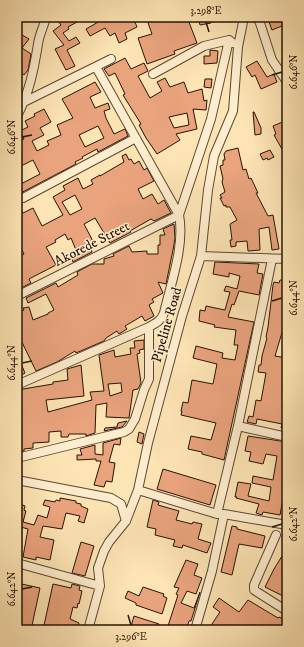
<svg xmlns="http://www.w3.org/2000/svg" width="304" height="647" font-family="'IM FELL DW Pica',serif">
<rect width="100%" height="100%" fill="#fde4b4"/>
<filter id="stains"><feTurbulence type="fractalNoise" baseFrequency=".005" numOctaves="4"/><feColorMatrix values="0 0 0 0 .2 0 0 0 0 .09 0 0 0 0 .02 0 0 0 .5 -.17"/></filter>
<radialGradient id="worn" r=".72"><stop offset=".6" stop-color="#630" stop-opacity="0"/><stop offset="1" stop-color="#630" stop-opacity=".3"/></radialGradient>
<path fill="#e9a37d" stroke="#251405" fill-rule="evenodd" d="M60 17H86L68 27 69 29 63 33 69 41 76 37 80 43 67 50 75 66 66 70 55 49 64 45 53 31 61 25 57 19Z
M107 17H133L137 27 125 33 127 39 119 43 115 33 110 36 105 28 90 36 86 29Z
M146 17H187L197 43 174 51 175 54 147 64 138 38 152 34Z
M198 17H209L211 23 200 25Z
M274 17H286L287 24 272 30 268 19Z
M17 32 29 39 22 48 31 54 28 70 24 75 17 70Z
M210 50 218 51 217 63 204 64V56H210Z
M125 58 131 69 144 63 148 71 138 76 150 98 162 91 157 82 165 78 170 87 184 82 188 93 202 89 204 101 207 100 206 110 193 109 197 129 176 134 180 140 157 154 146 138 139 125 141 124 123 95 125 94 115 73 109 76 104 69ZM187 113 189 125 174 128 169 117Z
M257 61 267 77 274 74 277 82 261 89 255 75 252 77 246 67Z
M205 79H212L211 88 204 87Z
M95 82 101 92 90 97 95 108 108 103 110 109 104 111 106 118 114 134 125 129 128 136 98 152 97 149 82 157 83 158 75 162 76 164 17 195V186L40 174 33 160 17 168V142L24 139 20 131 28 127 25 121 35 116 34 114 44 109 51 122 40 128 44 135 32 141 37 151 49 145 47 141 61 135 57 125 73 118 62 99ZM98 126 104 138 85 147 79 135Z
M253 112H254L261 128V134L255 135Z
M287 120V158L274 135 276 134 273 126Z
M238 148 243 170 246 169 249 179 251 178 258 193H256L268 216 273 215 279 249 272 250 269 227 259 229 260 250 248 251 247 241 236 242V246L231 247 230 240H232L230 224 237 220 230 207H226V205L224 206 220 198H222L220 195 225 192 222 182 223 179 220 166 223 165V160H225L224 154 226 151Z
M270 150 274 157 268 160 267 158 263 160 260 154Z
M126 154 129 160 131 159 134 164 139 161 144 170 147 168 154 181 138 189 143 199 152 194 158 204 164 200 171 213 154 221 151 219 130 231 131 232 110 243 95 218 84 224 96 247 91 249 92 252 73 262 72 258 76 256 74 252 76 250 71 238 68 240 65 234 55 240 56 242 46 247 56 265 29 279 31 283 17 290V287L21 285 17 277V258L24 254 17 240V204L23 213 33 208 42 226 63 215 53 197 65 190 63 186 78 178 83 189 93 184 91 180 100 175V176L124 162 122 156ZM75 195 82 209 70 215 62 202Z
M174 224 175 238 173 250 166 284 158 282 163 293 152 299 154 302 149 305 154 316 145 321 142 316 125 326 127 329 119 334 117 331 106 338 104 341 76 353 75 351 57 362 36 371 17 332V312L24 310 23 308 29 307 33 320 48 314V313L54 310 46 294 28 303 26 298 56 283 58 287 78 275 77 272 92 264H104V259L114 256 113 254 129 246 132 252 147 251V254H158V245H160V235H165L163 229Z
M215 262 259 264 257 273 263 274 259 295 239 291 234 305 232 304 228 317 254 322 224 460 202 454V452L188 449 191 436 211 440 216 423 181 415 182 411H181L183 402 188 403 192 380 213 384 217 364 193 358 196 346 223 353 222 358 235 360 238 345H234L236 330 214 327 215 325 199 321 200 310 205 311 206 306 225 310 230 292 224 291 226 286 237 289 240 276 229 273V277L213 274Z
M280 280 287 281V330L283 329 275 356 287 358V376L283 400 287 401V429L281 428 282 424 257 419 256 424 247 422 249 416 253 417 256 400 261 401 266 373 258 372 259 365H261L262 356 267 338 266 337 268 327 273 285 274 282 279 283Z
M144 340V349L139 350 140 353 137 354 141 383 138 389 133 390 129 418 106 417 107 403 96 405 95 433 86 436V434H69L68 437H61V431L49 432V442L33 443V448L24 449V451L17 452V420L18 421 17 412V390L53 384V382L68 380 67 369 81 365 84 396 46 400 48 412 92 400 90 392 104 391 99 355 114 350 115 357 131 354 130 348H135L134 341ZM121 383 122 392 110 396 108 384Z
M17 354 25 373 17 377Z
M127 421 122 427 104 431 105 428 117 427 118 423Z
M139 432 144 434 142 444 137 442Z
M248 436 287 442V494H284L280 515 263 512 262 515 256 513 259 504 236 498 237 497H235L238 482 251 484 248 496 269 501 271 487 252 483 253 476 273 480 277 456 266 454 263 464 249 461 251 452 245 451Z
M121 438 120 445 114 444 109 462 115 463 112 482 106 481 104 487 94 485 101 461H96V459L77 460V455H82L80 449 95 445V454L103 455V443Z
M163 469 216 485 210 505 157 489Z
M60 498 76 501V503L81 504V506L88 509 84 523 78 521 80 516 66 513 62 529 43 526 40 537 54 540 50 560 36 557V560L23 557 28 529 17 526V508L19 509 20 504 25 506 24 510 26 511 23 522 34 525 38 515 47 518 50 507 43 505 45 500 55 502 56 500 60 501Z
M153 500 159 502 158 505 179 511 176 520 192 524 193 522 202 524 198 539 211 543 207 553 183 545 182 548 173 546 175 540 155 535 156 529 147 527Z
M232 526 237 527V529L265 536 262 548 239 544 232 575 221 572Z
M81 542 94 546 85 576 72 573Z
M287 548V598L265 587 274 569Z
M186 560 198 564 194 575 202 578 196 594 187 591 181 603 194 608 200 592 191 621H189L186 630H180L168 626 178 595 176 594 179 588 174 587Z
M17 583 40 588 31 630H17Z
M53 584 71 588 72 584 80 586 79 590 82 591 79 604 78 603 77 608 73 607 70 619 79 623 77 630H43Z
M143 587 164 594 163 596 167 598 162 614 136 605V603L125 598 128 591 139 596Z
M219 598 239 612 248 600 278 618 279 617 287 621V628L286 630H214L210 627 220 612 213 607Z
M134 616 159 624 157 630H130Z"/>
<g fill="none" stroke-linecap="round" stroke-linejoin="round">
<g stroke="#5b4831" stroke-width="10">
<path id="minor" d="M257 17 260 23 272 60 287 82
M153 74 204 46 229 40 233 43
M24 102 111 59
M17 116C29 94 34 69 38 44 39 35 44 26 46 17
M23 198 136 138
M179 215 211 119 229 40
M201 256 287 259
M17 296 179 215
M17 385 149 327C156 323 161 321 164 313 171 283 185 245 179 215L96 67
M238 426 287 437
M17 458 124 432 129 429 135 419 144 390 149 379V327
M17 480 111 498 121 504 126 521
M138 490 217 514H224L287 525
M217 514 238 426 272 259
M276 535 254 585V590L287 611
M17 563 100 586
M88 630 100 586 98 568 104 551 109 542 126 521 138 490 148 443 182 316 201 256 208 190 214 156 233 111 238 47 244 17
M195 630 212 571 224 514"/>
</g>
<use href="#minor" stroke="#feedce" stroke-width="8"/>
</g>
<path fill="none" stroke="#251405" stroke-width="1.5" d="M206 22 209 32M272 75 282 72M22 137 32 135M272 301 282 298M22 363 32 361M272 527 282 524M22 589 32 587M128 615 131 625"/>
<g text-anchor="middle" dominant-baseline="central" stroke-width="3" stroke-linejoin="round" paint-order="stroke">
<g font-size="14" fill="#251405" stroke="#feedce">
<text transform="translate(92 244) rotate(-27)">Akorede Street</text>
<text transform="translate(167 325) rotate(-74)">Pipeline Road</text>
</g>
</g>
<rect width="304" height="647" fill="none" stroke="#fde4b4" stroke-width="44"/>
<rect x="22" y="22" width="260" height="603" fill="none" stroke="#251405" stroke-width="1.5"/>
<g font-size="10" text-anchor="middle" fill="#251405">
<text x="206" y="14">3.298°E</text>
<text transform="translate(293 72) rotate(-90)" y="4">6.646°N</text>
<text transform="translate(11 137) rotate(-90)" y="4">6.646°N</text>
<text transform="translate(293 298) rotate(-90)" y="4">6.644°N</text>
<text transform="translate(11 363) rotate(-90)" y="4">6.644°N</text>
<text transform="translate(293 524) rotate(-90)" y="4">6.642°N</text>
<text transform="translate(11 589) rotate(-90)" y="4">6.642°N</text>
<text x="131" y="640">3.296°E</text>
</g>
<rect width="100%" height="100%" filter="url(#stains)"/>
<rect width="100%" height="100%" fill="url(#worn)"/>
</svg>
